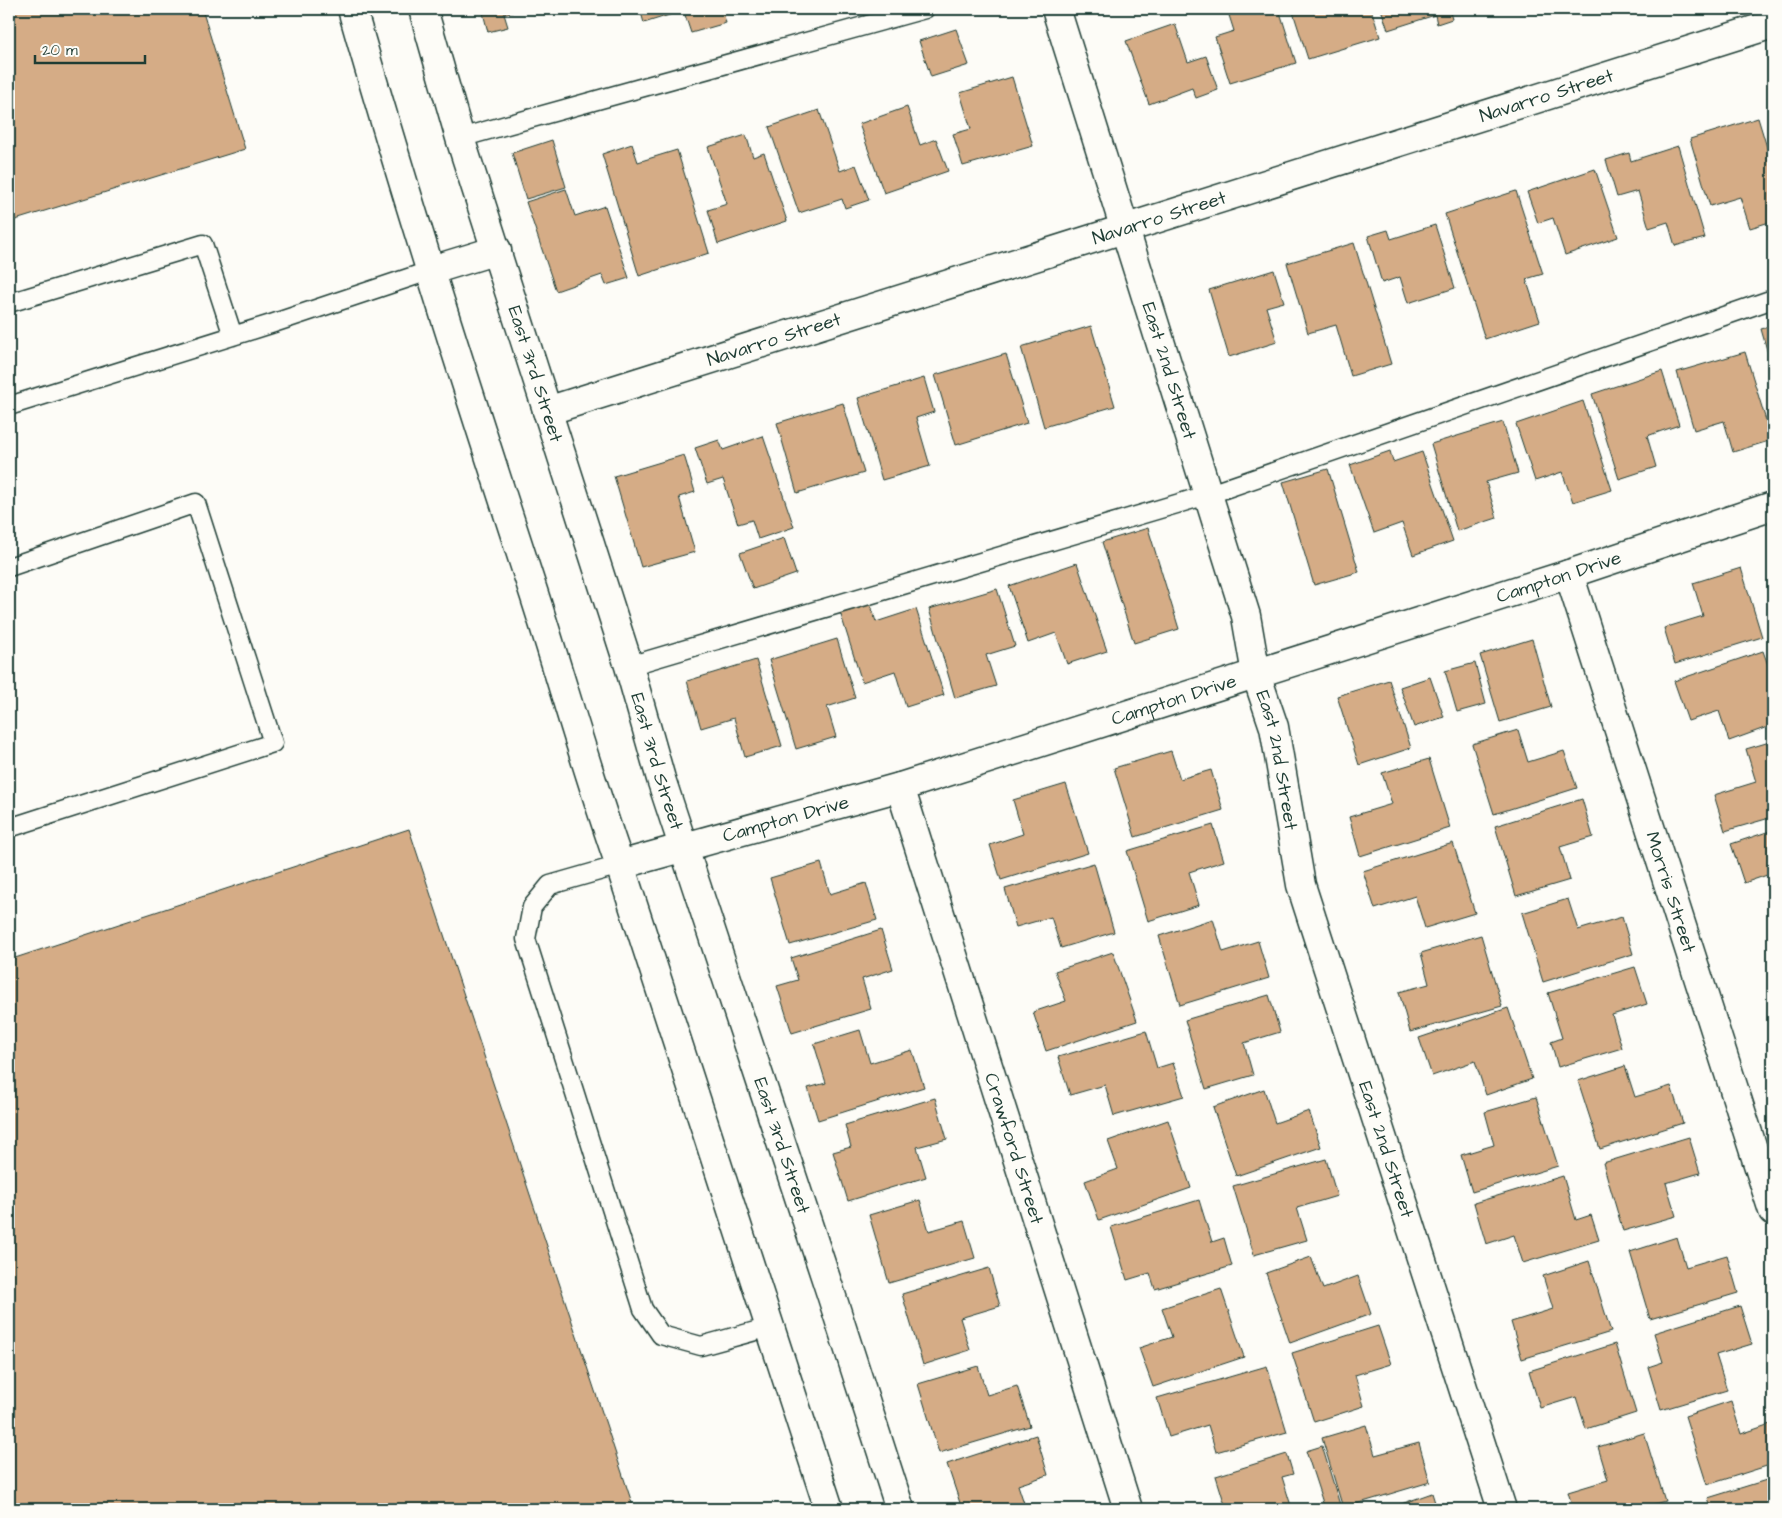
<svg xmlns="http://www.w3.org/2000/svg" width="1782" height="1518" font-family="'Architects Daughter',sans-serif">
<rect width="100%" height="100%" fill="#fdfcf7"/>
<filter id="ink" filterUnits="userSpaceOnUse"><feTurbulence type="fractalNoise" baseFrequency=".02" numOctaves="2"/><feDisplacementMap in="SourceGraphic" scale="10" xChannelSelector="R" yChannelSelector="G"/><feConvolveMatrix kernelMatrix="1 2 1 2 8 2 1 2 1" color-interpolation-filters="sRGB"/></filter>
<g filter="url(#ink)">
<path fill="#d5ac86" stroke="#1f3d34" d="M9 9H202L245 149 9 222Z
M482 9H523L504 14 508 27 488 32Z
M640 9H678L679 12 644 23Z
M683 9H722L726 23 691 33Z
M1227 9H1279L1296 63 1230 83 1215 37 1234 31Z
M1292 9H1371L1380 37 1308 59Z
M1381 9H1449L1452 19 1437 24 1435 15 1388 30Z
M1175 24 1188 62 1206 56 1218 90 1196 98 1192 88 1149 104 1126 41Z
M956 29 969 65 931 77 919 41Z
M1012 77 1033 146 963 166 953 134 971 129 960 93Z
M907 107 920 145 936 139 948 171 884 193 859 124Z
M819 110 840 171 856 165 869 200 845 208 842 199 799 213 769 127Z
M1758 118 1773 167V221L1750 228 1740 197 1710 206 1690 139Z
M746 135 753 157 764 153 787 221 718 244 708 210 727 204 708 147Z
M552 140 566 187 526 199 512 153Z
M632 144 638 162 677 150 709 253 639 276 602 154Z
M1678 146 1705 238 1675 246 1668 222 1649 228 1638 191 1617 197 1606 160 1629 153 1631 161Z
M1595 169 1618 237 1565 255 1553 218 1538 223 1527 192Z
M566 189 575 216 605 206 629 278 606 285 602 275 556 291 526 202Z
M1516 191 1543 274 1526 279 1540 321 1485 339 1445 214Z
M1435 225 1455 288 1408 303 1400 277 1382 283 1368 236 1388 230 1391 239Z
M1354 243 1391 364 1351 376 1336 325 1308 333 1287 263Z
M1274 270 1284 302 1266 307 1277 342 1229 357 1209 290Z
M1091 326 1115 406 1044 427 1021 347Z
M1773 326V371L1761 329Z
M1745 352 1772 440 1733 452 1724 421 1694 430 1677 372Z
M1006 354 1027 423 956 445 935 375Z
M1662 371 1679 425 1647 436 1656 467 1619 479 1592 394Z
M924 378 934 412 916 418 930 466 882 480 858 398Z
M1583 401 1612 490 1573 502 1562 472 1535 481 1516 424Z
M843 403 864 473 797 493 777 423Z
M1503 422 1518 473 1486 482 1497 518 1457 531 1431 444Z
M763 436 794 527 758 539 752 520 738 524 723 479 707 484 695 448 719 440 723 450Z
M1390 451 1393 462 1422 452 1453 541 1413 555 1402 523 1374 533 1350 465Z
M684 455 695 492 679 497 695 552 641 567 614 476Z
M1328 469 1359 572 1314 585 1283 482Z
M1148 528 1179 629 1134 643 1102 542Z
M784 538 796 574 753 589 740 553Z
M1077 563 1107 651 1067 664 1056 633 1028 643 1009 586Z
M1741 568 1762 637 1675 664 1664 628 1703 616 1693 583Z
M997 589 1015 646 986 655 996 686 955 698 929 609Z
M870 602 876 622 916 609 944 695 906 707 895 671 862 682 840 612Z
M837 639 855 698 827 707 836 737 796 749 769 660Z
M1532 639 1551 707 1500 722 1480 655Z
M1763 651 1772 676 1773 675V725L1729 741 1719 711 1688 721 1674 681Z
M756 660 782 746 745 757 734 718 701 728 687 681Z
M1475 663 1486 704 1457 712 1445 671Z
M1430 677 1444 717 1414 727 1400 687Z
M1389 680 1411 748 1359 765 1337 696Z
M1518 730 1528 762 1564 751 1577 788 1494 814 1472 744Z
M1773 741V817L1725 831 1714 795 1756 782 1746 749Z
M1171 751 1180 779 1211 770 1223 810 1135 837 1114 768Z
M1429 759 1450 828 1360 856 1349 817 1392 804 1382 773Z
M1066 784 1088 853 1001 880 990 845 1023 834 1013 800Z
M1582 799 1593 837 1560 847 1570 880 1516 896 1495 826Z
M1213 825 1224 861 1189 872 1199 905 1148 921 1127 851Z
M409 829 634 1509H9V960Z
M1773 830V873L1744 883 1731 844Z
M1453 843 1475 913 1425 928 1415 896 1375 909 1363 871Z
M821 863 830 894 866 883 877 920 790 945 770 878Z
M1094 863 1114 932 1061 948 1051 917 1016 927 1005 889Z
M1568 899 1578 930 1622 917 1633 954 1543 982 1522 913Z
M1213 919 1223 952 1258 941 1269 978 1180 1005 1159 936Z
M881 930 893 969 862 979 871 1009 792 1033 777 986 798 980 791 958Z
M1481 935 1502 1006 1410 1032 1399 992 1429 984 1421 953Z
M1113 952 1137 1021 1046 1051 1033 1012 1066 1001 1055 971Z
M1635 967 1647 1004 1612 1015 1622 1048 1558 1067 1551 1042 1562 1038 1548 993Z
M1269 995 1280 1032 1244 1043 1253 1075 1206 1089 1185 1020Z
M1508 1008 1532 1079 1486 1095 1475 1061 1432 1076 1419 1038Z
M860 1030 870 1063 912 1050 924 1087 818 1120 808 1088 826 1083 814 1044Z
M1146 1031 1157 1068 1173 1063 1184 1096 1114 1116 1105 1085 1070 1095 1058 1057Z
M1625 1066 1635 1097 1671 1086 1683 1123 1600 1149 1578 1081Z
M1264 1089 1275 1123 1309 1111 1321 1147 1236 1176 1213 1107Z
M1536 1097 1558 1166 1472 1192 1461 1155 1494 1145 1485 1112Z
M935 1098 947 1139 917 1147 926 1177 848 1201 833 1152 851 1147 845 1125Z
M1168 1120 1191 1188 1099 1220 1085 1181 1118 1169 1108 1141Z
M1689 1137 1700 1173 1666 1183 1676 1216 1623 1231 1603 1163Z
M1326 1159 1337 1196 1297 1208 1307 1240 1254 1255 1233 1186Z
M1563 1176 1576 1220 1591 1215 1599 1240 1523 1263 1514 1235 1486 1244 1474 1203Z
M920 1200 929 1231 964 1221 975 1258 889 1283 869 1215Z
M1199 1200 1212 1242 1224 1238 1232 1266 1155 1289 1150 1273 1127 1280 1111 1227Z
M1677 1237 1686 1267 1727 1255 1738 1293 1650 1319 1630 1252Z
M1311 1257 1323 1289 1358 1276 1371 1314 1290 1343 1266 1273Z
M1589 1261 1611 1332 1522 1359 1511 1322 1553 1309 1543 1276Z
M989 1268 1000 1306 960 1318 970 1350 923 1365 902 1294Z
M1221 1289 1244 1357 1153 1387 1139 1348 1172 1337 1162 1308Z
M1740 1306 1752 1344 1716 1355 1727 1390 1661 1410 1648 1367 1663 1362 1654 1333Z
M1378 1326 1391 1364 1355 1375 1364 1406 1314 1422 1292 1353Z
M1615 1344 1636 1413 1586 1429 1576 1397 1540 1408 1529 1371Z
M978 1366 987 1395 1017 1386 1030 1426 939 1453 918 1384Z
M1267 1366 1287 1432 1216 1452 1208 1425 1169 1437 1157 1398Z
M1731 1401 1741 1434 1773 1423V1464L1707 1485 1685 1416Z
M1366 1425 1375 1455 1419 1443 1430 1482 1343 1508 1322 1438Z
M1644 1433 1665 1501 1637 1509H1573L1568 1492 1608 1480 1598 1447Z
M1036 1435 1048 1475 1018 1485 1026 1509H962L947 1464Z
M1322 1446 1340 1505 1325 1509 1306 1451Z
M1287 1454 1293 1474 1282 1477 1292 1509H1210L1225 1505 1216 1476Z
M1773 1478V1509H1712L1708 1498Z
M1432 1493 1437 1509H1387Z"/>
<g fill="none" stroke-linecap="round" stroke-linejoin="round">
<g stroke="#1f3d34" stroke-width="21">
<path id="lane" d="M460 138 925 9
M9 303 203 244 233 336
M9 406 271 324 432 270
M9 567 196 503 273 743 9 828
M629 666 1207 495 1773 299
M620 865 550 885 532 907 526 939 643 1309 661 1335 701 1346 770 1327"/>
</g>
<g stroke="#1f3d34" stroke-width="31">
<g id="street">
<path id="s1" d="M1056 9 1246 616 1256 674 1274 727 1301 885 1502 1509"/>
<path d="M432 270 497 250"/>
<path id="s2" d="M547 411 1773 24"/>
<path id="s3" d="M1569 574 1773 1211"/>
<path id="s4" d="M900 787 1128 1509"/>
<path id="s5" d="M620 865 900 787 1569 574 1773 506"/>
</g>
</g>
<g stroke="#1f3d34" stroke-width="31">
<g id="secondary">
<path d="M352 9C408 205 471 400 534 594 563 684 588 775 620 865L829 1509"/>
<path id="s6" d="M423 9 460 138 629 666 661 779 832 1297 900 1509"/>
</g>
</g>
<use href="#lane" stroke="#fdfcf7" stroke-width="18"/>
<use href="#street" stroke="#fdfcf7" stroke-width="28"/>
<use href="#secondary" stroke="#fdfcf7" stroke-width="28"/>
</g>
</g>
<g text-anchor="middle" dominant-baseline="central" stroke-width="4" stroke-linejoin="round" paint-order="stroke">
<g font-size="19" fill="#1f3d34" stroke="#fdfcf7">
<text stroke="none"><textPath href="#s2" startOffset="1048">Navarro Street</textPath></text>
<text stroke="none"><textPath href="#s2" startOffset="642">Navarro Street</textPath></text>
<text stroke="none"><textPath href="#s2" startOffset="238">Navarro Street</textPath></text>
<text stroke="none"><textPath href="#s1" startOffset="379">East 2nd Street</textPath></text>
<text stroke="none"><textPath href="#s6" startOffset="382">East 3rd Street</textPath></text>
<text stroke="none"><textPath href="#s5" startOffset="982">Campton Drive</textPath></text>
<text stroke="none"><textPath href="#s5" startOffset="578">Campton Drive</textPath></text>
<text stroke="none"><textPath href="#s6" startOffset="788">East 3rd Street</textPath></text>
<text stroke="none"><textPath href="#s1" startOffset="784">East 2nd Street</textPath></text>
<text stroke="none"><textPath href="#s5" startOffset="172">Campton Drive</textPath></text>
<text stroke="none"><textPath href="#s3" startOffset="334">Morris Street</textPath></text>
<text stroke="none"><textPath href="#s6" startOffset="1192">East 3rd Street</textPath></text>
<text stroke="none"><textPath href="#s4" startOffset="379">Crawford Street</textPath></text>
<text stroke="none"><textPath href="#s1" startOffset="1189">East 2nd Street</textPath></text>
</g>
</g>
<rect width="1782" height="1518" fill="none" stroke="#fdfcf7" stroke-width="30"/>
<rect x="15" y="15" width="1752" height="1488" fill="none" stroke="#1f3d34" stroke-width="2" filter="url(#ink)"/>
<path d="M35 55v8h110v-8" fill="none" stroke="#1f3d34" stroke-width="2.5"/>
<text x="42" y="55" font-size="15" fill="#1f3d34" stroke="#fdfcf7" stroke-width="4" paint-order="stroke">20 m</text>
</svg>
